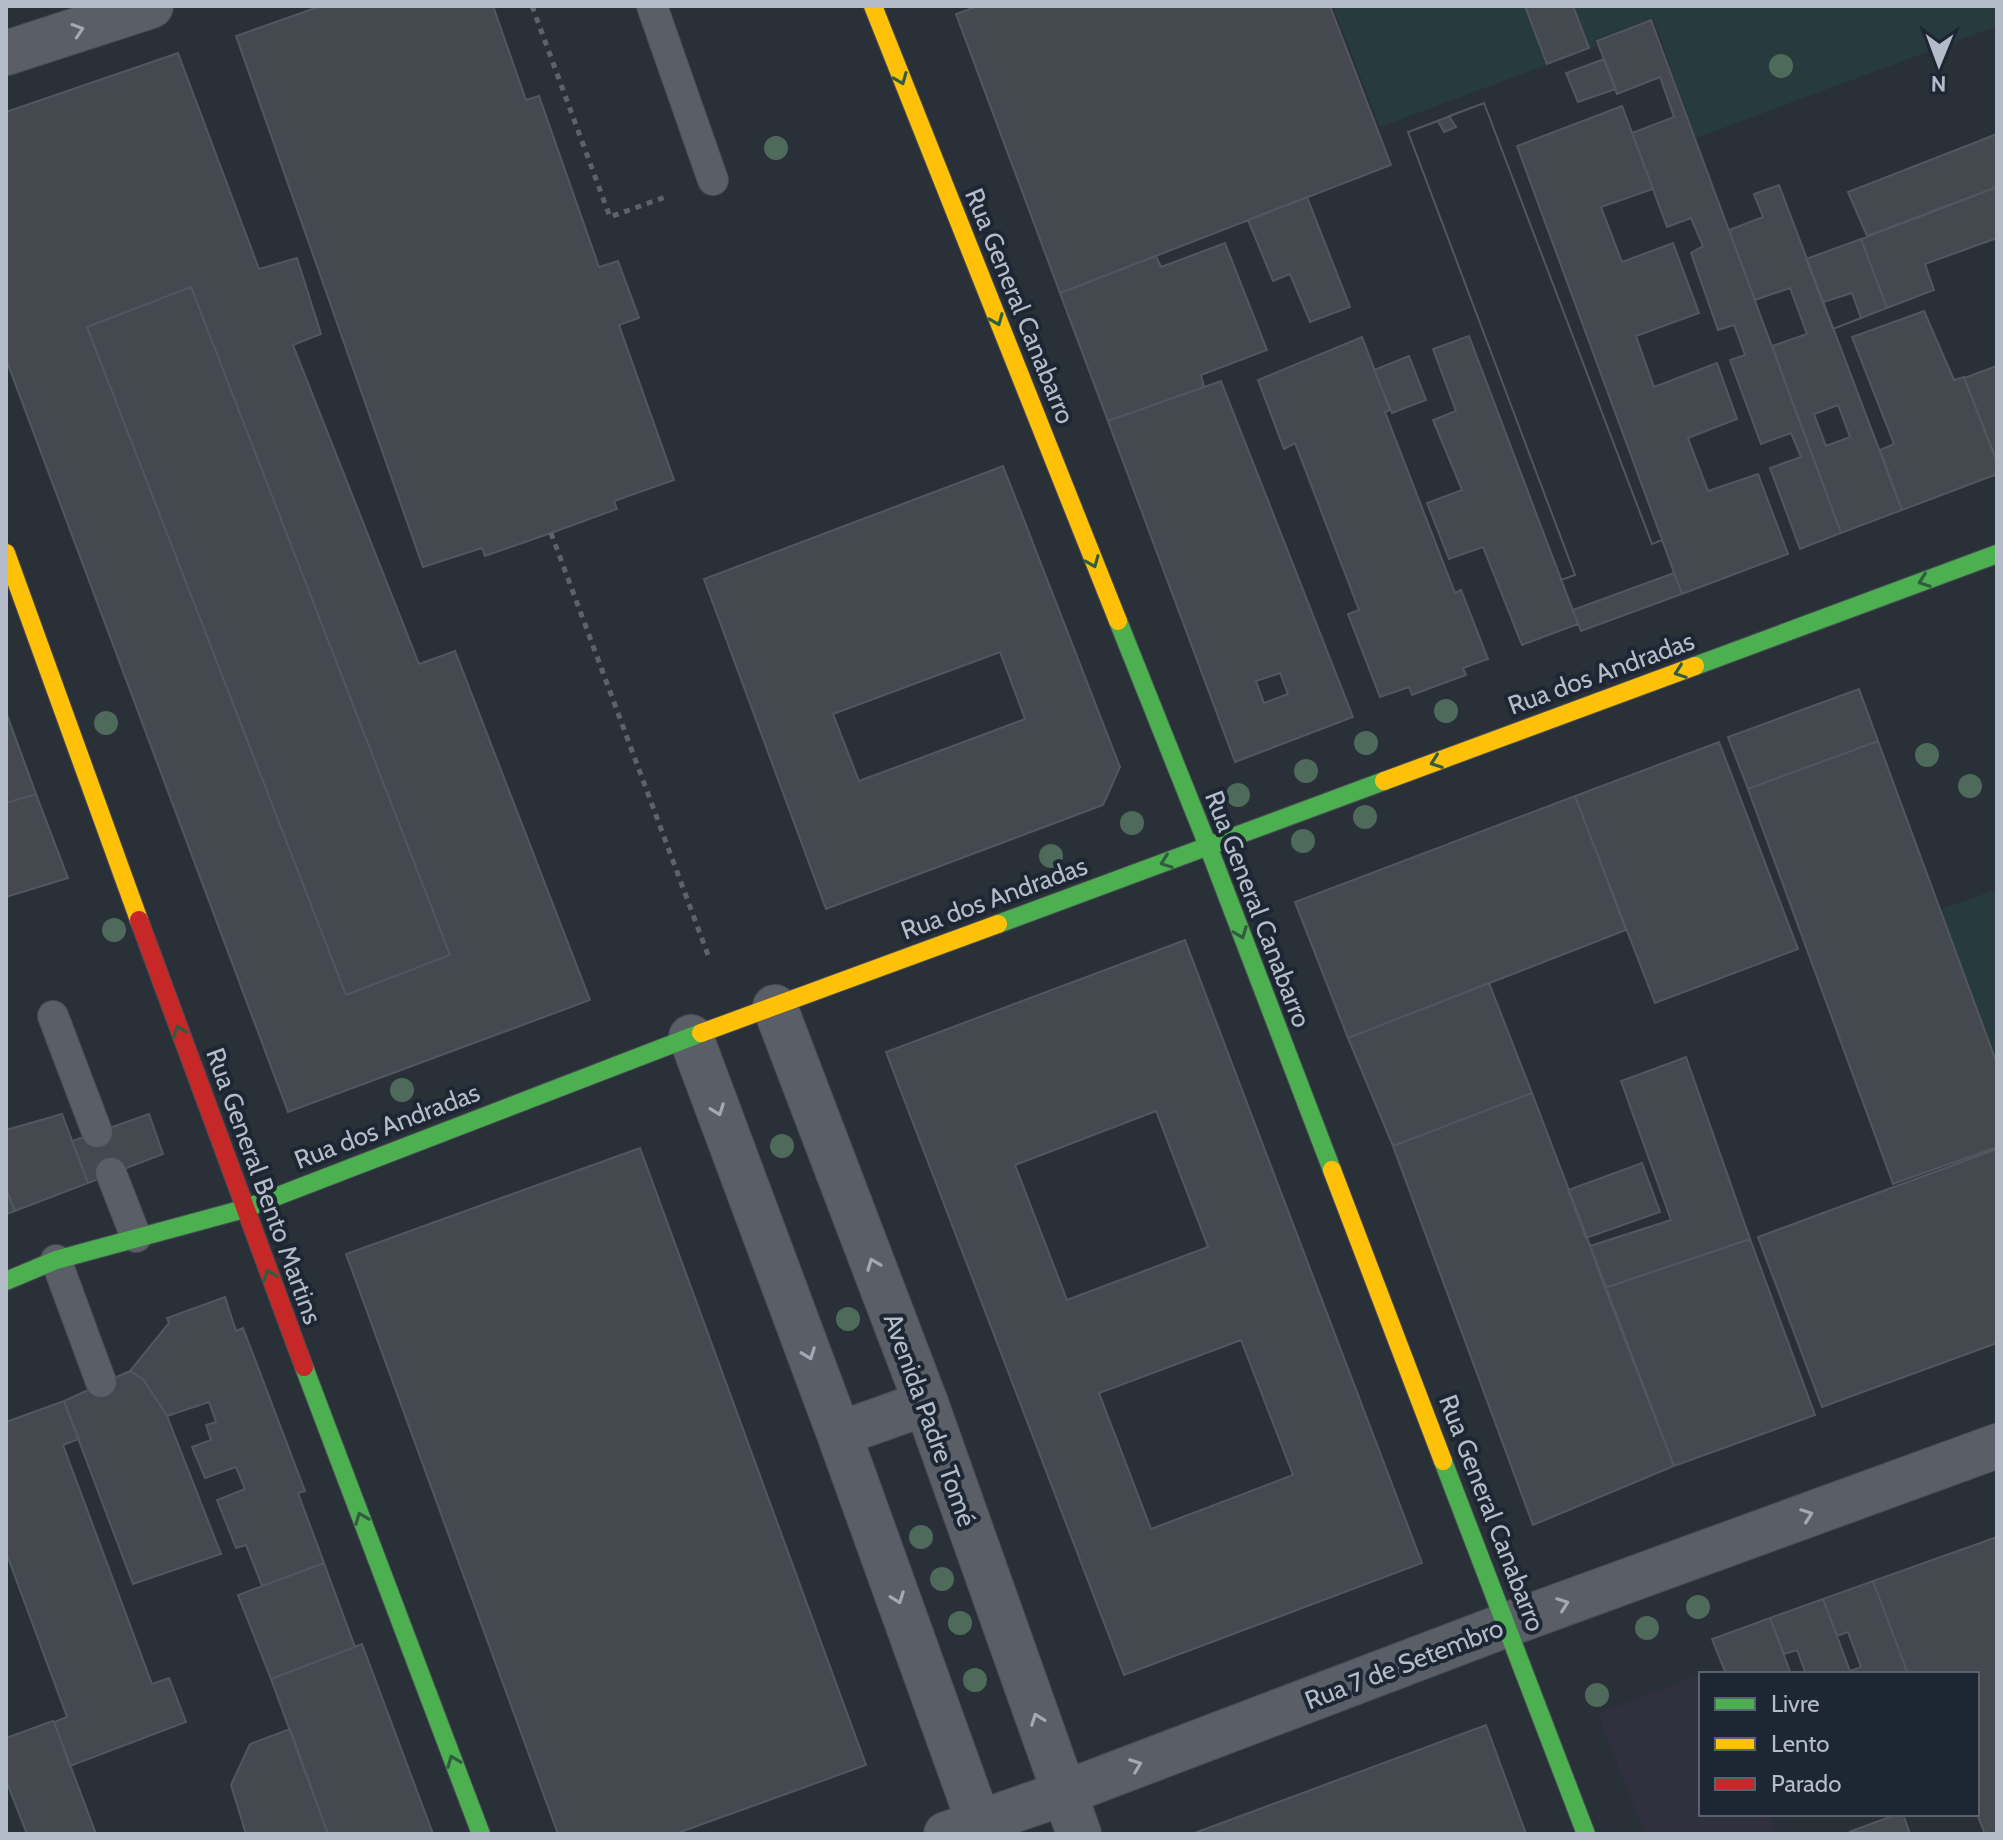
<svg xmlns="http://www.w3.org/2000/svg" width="2003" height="1840" font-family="Cabin,sans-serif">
<rect width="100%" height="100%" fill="#2a3038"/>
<path fill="#31303e" d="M1701 1674V1814H1768L1776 1834H1645L1598 1714Z"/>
<path fill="#273a3e" d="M1333 6H1997V26L1696 138 1653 18 1595 40 1597 46 1380 127Z
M1997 889V1065L1939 910Z"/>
<path fill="#444950" stroke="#52575f" stroke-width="2" fill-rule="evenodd" d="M321 6H493L526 100 539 96 599 267 618 261 639 318 619 325 674 480 614 501 617 509 551 533 485 556 482 548 423 567 236 36Z
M978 6H1330L1391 165 1060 293 956 14Z
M1525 6H1573L1589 48 1547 64Z
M1651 20 1841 533 1800 549 1770 468 1801 457 1791 433 1761 444 1730 360 1745 355 1734 325 1718 330 1691 253 1703 246 1691 218 1667 227 1632 133 1674 117 1660 77 1617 94 1597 41Z
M178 53 259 269 297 258 321 334 293 345 419 664 455 651 590 1000 288 1112 6 359V112ZM191 287 450 955 346 995 87 327Z
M1604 59 1616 89 1578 102 1566 73Z
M1484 103 1652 544 1662 540 1674 573 1573 610 1561 580 1575 575 1408 132 1438 121 1444 132 1456 127 1449 116Z
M1484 103 1652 544 1662 540 1682 594 1581 631 1561 580 1575 575 1408 132Z
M1622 106 1653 189 1601 207 1622 262 1673 243 1699 313 1636 336 1654 387 1717 363 1737 419 1688 438 1708 491 1758 474 1788 554 1682 594 1517 146Z
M1997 134V187L1867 236 1848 192Z
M1779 185 1902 510 1841 533 1772 346 1807 334 1790 288 1755 300 1729 230 1763 217 1754 194ZM1838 405 1850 437 1826 446 1814 414Z
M1997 187V238L1925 264 1934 290 1887 308 1861 239Z
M1307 197 1350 307 1310 322 1290 274 1273 281 1248 220Z
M1861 239 1887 308 1833 329 1806 259Z
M1225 243 1267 350 1201 375 1204 387 1108 421 1060 293 1156 256 1161 267Z
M191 287 450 955 346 995 87 327Z
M1852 293 1861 318 1833 329 1823 302Z
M1924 311 1954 380 1964 377 1997 462V474L1902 510 1880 450 1894 444 1852 337Z
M1469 336 1578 624 1522 645 1483 547 1449 559 1427 503 1462 490 1433 420 1456 411 1433 349Z
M1362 337 1390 410 1385 412 1455 593 1461 590 1488 659 1463 668 1466 675 1412 695 1409 687 1380 697 1348 614 1359 610 1295 443 1284 449 1258 380Z
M1409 356 1426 400 1392 413 1374 370Z
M1997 366V462L1964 378Z
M1221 381 1353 717 1235 762 1108 421ZM1280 673 1288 694 1264 703 1256 681Z
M1003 466 1120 767 1103 805 826 909 704 579ZM1000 652 1025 719 859 781 833 714Z
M1859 689 1878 741 1748 789 1728 737Z
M6 712 36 794 6 803Z
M1878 741 1997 1064V1147L1893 1184 1748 789Z
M1719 742 1798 949 1655 1003 1575 796Z
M36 794 68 878 6 897V803Z
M1575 796 1626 930 1348 1038 1295 902Z
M1185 940 1422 1563 1124 1675 886 1052ZM1156 1111 1208 1247 1067 1300 1015 1165ZM1241 1340 1293 1475 1151 1529 1099 1393Z
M1489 983 1532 1093 1393 1146 1348 1038Z
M1686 1057 1750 1239 1605 1288 1590 1246 1671 1220 1621 1081Z
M1532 1093 1674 1466 1533 1525 1393 1146Z
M62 1114 88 1183 15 1211 6 1189V1130Z
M149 1114 163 1154 88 1183 72 1141Z
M640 1148 866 1765 675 1834H558L346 1254Z
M1997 1149V1343L1822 1407 1758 1237Z
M1642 1163 1660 1212 1586 1238 1568 1190Z
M6 1189 15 1211 6 1214Z
M1750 1239 1815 1415 1674 1466 1605 1288Z
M225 1297 236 1331 243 1328 305 1491 298 1493 324 1563 262 1586 246 1545 236 1548 217 1500 245 1489 236 1467 205 1478 192 1447 211 1440 206 1425 216 1422 209 1402 167 1416 143 1379 130 1371 169 1323 167 1318Z
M130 1371 143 1379 167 1416 221 1554 133 1584 64 1401Z
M64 1401 79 1439 63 1445 152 1684 169 1678 186 1722 70 1766 54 1722 67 1717 6 1552V1422Z
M1997 1537V1834H1985L1977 1814V1674H1908L1873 1581Z
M324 1563 355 1647 271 1679 238 1595Z
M1873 1581 1908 1674H1851L1850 1671 1861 1667 1848 1632 1837 1636 1823 1599Z
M1823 1599 1837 1636 1851 1674H1806L1797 1650 1784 1654 1770 1618Z
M1770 1618 1791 1674H1726L1712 1639Z
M362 1644 433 1834H328L271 1679Z
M53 1721 54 1722 96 1834H27L6 1780V1738Z
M1486 1725 1526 1834H1192Z
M290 1729 328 1834H246L231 1785 250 1744Z
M1898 1814H1903L1910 1834 1849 1832Z"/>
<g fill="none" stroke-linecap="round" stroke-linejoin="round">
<g stroke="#484c53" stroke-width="32">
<path id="lane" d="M652 6 713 180
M53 1016 97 1132
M111 1173 136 1237
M56 1260 101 1382"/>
</g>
<g stroke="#484c53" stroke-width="46">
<path id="street" d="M6 53 151 6
M775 1007 926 1403 1079 1834
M691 1037 839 1434 983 1834
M839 1434 926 1403
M946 1834 1064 1793 1506 1625 1997 1446"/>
</g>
<g stroke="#484c53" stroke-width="20">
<path id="fast" d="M1118 621 1208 846 1332 1170
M1695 666 1997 554
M998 924 1384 781
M6 1281 56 1260 244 1209 701 1033
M304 1367 481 1834
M1443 1461 1586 1834"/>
</g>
<g stroke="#484c53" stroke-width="20">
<path id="slow" d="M873 6 1118 621
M6 553 139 920
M1384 781 1695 666
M701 1033 998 924
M1332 1170 1443 1461"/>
</g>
<g stroke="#484c53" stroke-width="20">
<path id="jam" d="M139 920 304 1367"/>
</g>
<path stroke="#5d636a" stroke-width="5" stroke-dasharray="6 6" stroke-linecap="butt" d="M532 6 610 217 668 196
M551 533 708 955"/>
<use href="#lane" stroke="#5a5e66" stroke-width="30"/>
<use href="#street" stroke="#5a5e66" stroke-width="44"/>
<use href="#fast" stroke="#4caf50" stroke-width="18"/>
<use href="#slow" stroke="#ffc107" stroke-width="18"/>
<use href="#jam" stroke="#c62828" stroke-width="18"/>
</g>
<g fill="#4e6a5a">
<circle cx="1781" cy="66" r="12"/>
<circle cx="776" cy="148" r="12"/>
<circle cx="1446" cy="711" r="12"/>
<circle cx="106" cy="723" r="12"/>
<circle cx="1366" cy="743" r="12"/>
<circle cx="1927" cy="755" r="12"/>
<circle cx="1306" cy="771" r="12"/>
<circle cx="1970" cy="786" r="12"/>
<circle cx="1238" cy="795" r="12"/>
<circle cx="1365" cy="817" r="12"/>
<circle cx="1132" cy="823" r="12"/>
<circle cx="1303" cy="841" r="12"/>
<circle cx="1051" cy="856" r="12"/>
<circle cx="114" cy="930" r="12"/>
<circle cx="402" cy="1090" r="12"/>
<circle cx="782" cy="1146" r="12"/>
<circle cx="848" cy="1319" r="12"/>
<circle cx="921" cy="1537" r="12"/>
<circle cx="942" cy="1579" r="12"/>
<circle cx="1698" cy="1607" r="12"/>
<circle cx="960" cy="1623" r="12"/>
<circle cx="1647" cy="1628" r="12"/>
<circle cx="975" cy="1680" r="12"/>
<circle cx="1597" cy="1695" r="12"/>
</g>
<defs><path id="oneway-chevron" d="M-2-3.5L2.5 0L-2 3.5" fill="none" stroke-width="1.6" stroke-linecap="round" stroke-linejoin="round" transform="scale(2)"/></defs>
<g stroke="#a2a9b5">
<use href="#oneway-chevron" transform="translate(78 30) rotate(-18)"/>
<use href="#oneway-chevron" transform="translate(718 1110) rotate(70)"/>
<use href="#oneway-chevron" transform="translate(873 1264) rotate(-111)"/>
<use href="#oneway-chevron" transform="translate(809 1354) rotate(70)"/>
<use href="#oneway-chevron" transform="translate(1807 1515) rotate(-20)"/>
<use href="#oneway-chevron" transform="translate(898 1598) rotate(70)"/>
<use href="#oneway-chevron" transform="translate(1563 1604) rotate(-20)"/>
<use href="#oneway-chevron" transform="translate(1037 1719) rotate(-110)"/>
<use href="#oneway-chevron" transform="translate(1136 1765) rotate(-21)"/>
</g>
<g stroke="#305d3f">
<use href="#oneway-chevron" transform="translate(901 79) rotate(68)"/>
<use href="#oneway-chevron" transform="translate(997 320) rotate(68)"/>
<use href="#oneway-chevron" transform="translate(1093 562) rotate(68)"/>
<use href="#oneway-chevron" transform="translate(1924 581) rotate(160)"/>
<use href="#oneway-chevron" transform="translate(1680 672) rotate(160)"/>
<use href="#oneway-chevron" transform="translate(1436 762) rotate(160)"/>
<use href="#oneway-chevron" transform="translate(1166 862) rotate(160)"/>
<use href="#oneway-chevron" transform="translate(1241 933) rotate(69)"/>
<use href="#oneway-chevron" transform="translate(179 1031) rotate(-110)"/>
<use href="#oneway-chevron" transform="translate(269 1275) rotate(-111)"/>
<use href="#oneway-chevron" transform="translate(361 1518) rotate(-111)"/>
<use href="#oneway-chevron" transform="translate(453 1761) rotate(-111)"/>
</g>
<g text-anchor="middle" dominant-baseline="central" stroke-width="8" stroke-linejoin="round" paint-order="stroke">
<g font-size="26" fill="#b4bcc9" stroke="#1d2633">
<text transform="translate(1020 306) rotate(68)">Rua General Canabarro</text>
<text transform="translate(1601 673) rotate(-20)">Rua dos Andradas</text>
<text transform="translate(994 898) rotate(-20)">Rua dos Andradas</text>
<text transform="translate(1258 909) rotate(69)">Rua General Canabarro</text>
<text transform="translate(387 1126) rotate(-21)">Rua dos Andradas</text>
<text transform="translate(264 1186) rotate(70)">Rua General Bento Martins</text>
<text transform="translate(930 1420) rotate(70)">Avenida Padre Tomé</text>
<text transform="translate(1492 1513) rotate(69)">Rua General Canabarro</text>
<text transform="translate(1404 1664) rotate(-21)">Rua 7 de Setembro</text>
</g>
</g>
<rect width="2003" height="1840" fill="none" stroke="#b4bcc9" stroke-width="16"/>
<rect x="1699" y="1672" width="280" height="144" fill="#1d2633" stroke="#59626f" stroke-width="2"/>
<rect x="1715" y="1698" width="40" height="12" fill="#4caf50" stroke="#59626f" stroke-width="2"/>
<text x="1771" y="1712" font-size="24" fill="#b4bcc9">Livre</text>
<rect x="1715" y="1738" width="40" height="12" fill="#ffc107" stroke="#59626f" stroke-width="2"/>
<text x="1771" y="1752" font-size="24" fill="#b4bcc9">Lento</text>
<rect x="1715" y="1778" width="40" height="12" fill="#c62828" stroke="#59626f" stroke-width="2"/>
<text x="1771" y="1792" font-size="24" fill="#b4bcc9">Parado</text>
<g transform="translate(1939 64) rotate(181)" stroke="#1d2633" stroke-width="6" paint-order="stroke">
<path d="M0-6L14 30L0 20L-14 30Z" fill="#b4bcc9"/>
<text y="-12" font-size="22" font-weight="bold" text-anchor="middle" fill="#b4bcc9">N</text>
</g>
</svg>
